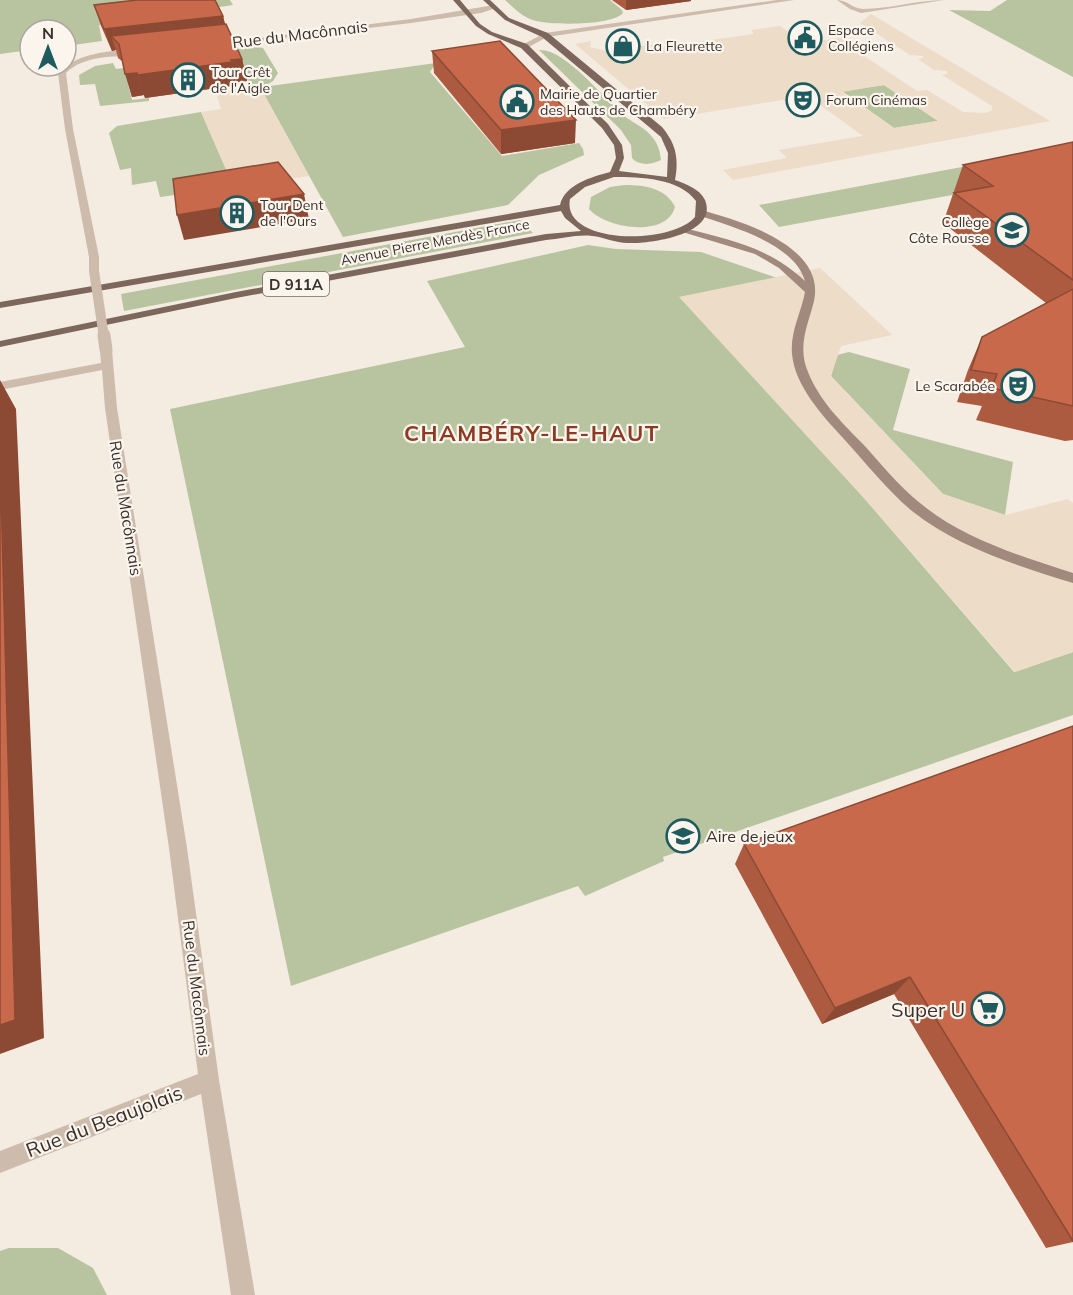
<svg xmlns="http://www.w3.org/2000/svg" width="1073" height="1295" font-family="Mulish,sans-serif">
<rect width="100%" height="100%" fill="#f4ebe1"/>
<path fill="#b8c4a0" d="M0 0H230L233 5 99 25 102 41 66 46V30H30V50L0 54Z
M505 0H610L622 10 623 13C611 26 553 25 536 21 523 18 514 8 505 0Z
M1007 0H1073V77L949 10 990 11Z
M258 47 263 48 278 73 273 81 263 87 436 63 430 72 502 156 579 143 583 149 584 155 539 175 508 205 343 237 260 87H251L238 61 126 76 132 100 149 98V101L100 106 95 84 80 85 79 75 95 66 113 63 116 69 239 54 238 49Z
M539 50C564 48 604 98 623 115 633 123 646 128 653 138 658 144 660 152 661 160 652 165 639 166 632 158L631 145 621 130Z
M884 85 938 121 894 128 842 91Z
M201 112 228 174 205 191 160 197 156 181 132 185 131 168 120 170 109 133 117 126Z
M962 167 990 188 779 227 759 205Z
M625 185C645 185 666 188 675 207 667 238 606 229 589 209L591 197 610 187Z
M520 220 533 233 124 311 121 294Z
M588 245 616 249 701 252 777 278 680 297 864 498 1014 672 1073 652V715L663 857 664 861 585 896 578 886 291 986 170 409 465 347 427 281Z
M849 352 910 369 893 430 1013 462 1005 515 943 494 831 376 837 355Z
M9 1248H58L93 1268 107 1295H0V1251Z"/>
<path fill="#ecdcc8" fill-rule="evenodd" d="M871 14 1050 121 733 180 723 170 787 158 779 150 863 136 808 96 664 119 575 44 591 41 590 47 606 51 656 44 660 47 754 34 751 30 780 26 803 43 802 45 804 43 846 37 864 48 855 50 917 91 927 90 963 112 986 113 992 110V106L942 75 947 74V71L934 70 918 59 923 58V56L910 55 860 23ZM884 85 937 120V121L894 128 842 92Z
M259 85 309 176 205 191 228 173 201 112 221 109 216 92Z
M820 268 892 335 841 346 831 376 943 494 1005 515 1068 499 1073 503V652L1015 672 864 498 679 297Z"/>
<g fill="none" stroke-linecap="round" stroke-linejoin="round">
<path fill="#cdbbac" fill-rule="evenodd" d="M777 0H794L547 37 527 48 520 46 545 33Z
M837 0C847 0 853 9 863 9 890 9 917 0 944 0L861 13 850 9Z
M494 5 496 8 481 13 411 23 216 46 212 44 411 19Z
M141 51 138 55C113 57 84 55 66 73L73 129 99 257V271L94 274 89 271V257L65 129 58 73C76 53 114 49 141 51Z
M106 347 112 350 117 408 187 848 219 1080 255 1295H231L201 1094 0 1173V1151L198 1074 169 848 105 408 102 370 0 390V382L101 363 100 350Z"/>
<path fill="#a18a7d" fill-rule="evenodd" d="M701 210C741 221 826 246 814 301 808 325 797 346 808 372 819 400 842 423 863 444 881 464 899 486 920 503 963 539 1021 556 1073 573V583C1018 566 957 547 912 511 887 490 865 462 843 438 822 415 795 386 792 354 790 332 801 313 805 292L779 268 755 254 679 231 684 228C731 240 768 247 805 281 794 243 732 227 698 215L696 213Z"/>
<path fill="#7d675c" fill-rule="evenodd" d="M453 0H460L480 24 492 32 527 44 608 124 622 145 624 158 619 171 667 177 668 153 661 137 542 37 505 20 483 0H490L509 18 548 33 662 127C676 144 679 158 675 180 686 184 700 189 705 200 719 235 648 244 628 243 615 243 604 237 592 236 578 234 560 239 546 240L236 298 0 347V341L236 292 546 234 581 231 565 218 561 211 0 308V302L560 205C565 184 592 177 610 172L616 158 614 145 602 128 521 48 488 34 476 26ZM614 177C641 177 679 178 696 201L695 217C670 246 561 244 570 199L585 187Z"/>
<path stroke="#cdbbac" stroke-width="10" d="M94 271 104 337"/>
<path stroke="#cdbbac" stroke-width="13" d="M104 335 106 350"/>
</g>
<path fill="#ac5a40" d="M612 0H691V1L626 10Z
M94 5 223 16 225 24 242 59 247 81 237 82 238 85 145 98 144 95 132 97 123 62 118 58 116 50 112 51 101 26Z
M432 51 575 143 501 154 434 73Z
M1073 142V440L1065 441 976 420 982 406 957 402 968 370 982 337 1046 303 943 223 963 165Z
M1073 726V1242L1046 1248 894 994 822 1024 735 864 744 844Z"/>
<path fill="#8c4a34" d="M626 0H691V1L626 10Z
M223 16 228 37 119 44 111 36 116 50 112 51 104 29Z
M242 59 247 81 237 82 238 85 145 98 138 75Z
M137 73 144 95 132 97 125 74Z
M576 120 575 143 501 154V130Z
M304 194 309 219 184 240 177 215Z
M0 380 16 409 44 1038 0 1054Z
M910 977 894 994 822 1024 835 1008Z"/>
<path fill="#c8694b" stroke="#8c4a34" stroke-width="1.5" d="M137 0H215L223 16 104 29 94 5Z
M226 24 242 59 231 60 232 62 138 75 137 73 125 74 119 44 111 36Z
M500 41 576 120 501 130 432 51Z
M1073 142V280L954 193 993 186 963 165Z
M278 162 304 194 177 215 173 179Z
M1073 289V406L992 388 997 374 971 370 982 337Z
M0 452 15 1020 0 1025Z
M1073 726V1241L910 977 835 1008 744 844Z"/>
<defs>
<g id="civic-ring" transform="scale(1.725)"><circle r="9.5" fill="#fbf5ee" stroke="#1f5a5e" stroke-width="1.5"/><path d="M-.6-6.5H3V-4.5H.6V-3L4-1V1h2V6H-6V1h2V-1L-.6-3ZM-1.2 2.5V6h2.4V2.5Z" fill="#1f5a5e"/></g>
<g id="shop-ring" transform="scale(1.725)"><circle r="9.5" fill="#fbf5ee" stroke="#1f5a5e" stroke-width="1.5"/><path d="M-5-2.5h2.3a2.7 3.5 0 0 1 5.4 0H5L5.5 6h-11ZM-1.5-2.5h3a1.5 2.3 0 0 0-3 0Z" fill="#1f5a5e"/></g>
<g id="building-ring" transform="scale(1.725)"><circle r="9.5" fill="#fbf5ee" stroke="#1f5a5e" stroke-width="1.5"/><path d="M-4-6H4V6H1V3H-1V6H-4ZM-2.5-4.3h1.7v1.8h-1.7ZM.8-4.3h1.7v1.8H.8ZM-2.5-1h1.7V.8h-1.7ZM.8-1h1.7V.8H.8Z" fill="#1f5a5e"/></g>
<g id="theatre-ring" transform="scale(1.725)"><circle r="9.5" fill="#fbf5ee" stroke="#1f5a5e" stroke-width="1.5"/><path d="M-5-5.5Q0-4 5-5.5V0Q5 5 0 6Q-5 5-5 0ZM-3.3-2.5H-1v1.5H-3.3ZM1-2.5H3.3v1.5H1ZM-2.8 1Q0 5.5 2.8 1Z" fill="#1f5a5e"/></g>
<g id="school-ring" transform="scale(1.725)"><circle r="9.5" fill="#fbf5ee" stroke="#1f5a5e" stroke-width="1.5"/><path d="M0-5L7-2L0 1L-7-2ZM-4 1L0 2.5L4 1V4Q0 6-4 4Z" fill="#1f5a5e"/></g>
<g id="supermarket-ring" transform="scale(1.725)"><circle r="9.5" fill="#fbf5ee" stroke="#1f5a5e" stroke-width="1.5"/><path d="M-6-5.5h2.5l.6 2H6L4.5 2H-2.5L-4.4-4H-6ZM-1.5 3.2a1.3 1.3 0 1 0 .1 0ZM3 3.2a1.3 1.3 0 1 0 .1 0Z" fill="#1f5a5e"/></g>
</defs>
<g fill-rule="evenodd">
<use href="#civic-ring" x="805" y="38"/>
<use href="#shop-ring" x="623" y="46"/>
<use href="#building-ring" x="188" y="80"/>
<use href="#theatre-ring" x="803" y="100"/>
<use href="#civic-ring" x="517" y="102"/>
<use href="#building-ring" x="237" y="213"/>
<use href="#school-ring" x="1012" y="230"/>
<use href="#theatre-ring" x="1018" y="386"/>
<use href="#school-ring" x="683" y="836"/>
<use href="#supermarket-ring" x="988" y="1009"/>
</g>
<g text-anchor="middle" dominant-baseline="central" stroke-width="4.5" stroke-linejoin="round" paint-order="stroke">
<g font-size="14" fill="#3b302b" stroke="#fbf5ee" text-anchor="start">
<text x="828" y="30">Espace<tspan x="828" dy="16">Collégiens</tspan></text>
<text x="646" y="46">La Fleurette</text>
<text x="211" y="72">Tour Crêt<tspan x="211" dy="16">de l'Aigle</tspan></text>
<text x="540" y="94">Mairie de Quartier<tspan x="540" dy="16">des Hauts de Chambéry</tspan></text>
<text x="826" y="100">Forum Cinémas</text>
<text x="260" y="205">Tour Dent<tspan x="260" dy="16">de l'Ours</tspan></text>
<text x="989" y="222" text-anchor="end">Collège<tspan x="989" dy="16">Côte Rousse</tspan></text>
<text x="995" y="386" text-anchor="end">Le Scarabée</text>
</g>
<g font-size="14" fill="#3b302b" stroke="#fbf5ee">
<text transform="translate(435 242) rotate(-11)">Avenue Pierre Mendès France</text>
</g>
<rect fill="#fbf5ee" stroke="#756b66" stroke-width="1.5" x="263" y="272" width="66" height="24" rx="4.5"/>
<g font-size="15" font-weight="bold" fill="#3b302b">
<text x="296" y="284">D 911A</text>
</g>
<g font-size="16" fill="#3b302b" stroke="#fbf5ee">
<text transform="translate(300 34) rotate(-7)">Rue du Macônnais</text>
<text transform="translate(126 508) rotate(81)">Rue du Macônnais</text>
<text transform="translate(197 988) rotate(83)">Rue du Macônnais</text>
</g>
<g font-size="16" fill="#3b302b" stroke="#fbf5ee" text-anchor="start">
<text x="706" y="836">Aire de jeux</text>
</g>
<g font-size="20" fill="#3b302b" stroke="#fbf5ee" text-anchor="end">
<text x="965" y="1009">Super U</text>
</g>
<g font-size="20" fill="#3b302b" stroke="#fbf5ee">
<text transform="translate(104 1121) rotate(-21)">Rue du Beaujolais</text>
</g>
<g font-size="22" font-weight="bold" letter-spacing="1.5" fill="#8c3b22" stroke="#fbf5ee">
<text x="532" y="433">CHAMBÉRY-LE-HAUT</text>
</g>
</g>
<g transform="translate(48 48)"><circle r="28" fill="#fbf5ee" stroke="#aea6a0" stroke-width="1.5"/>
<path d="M0-4.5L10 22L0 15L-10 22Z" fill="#1f5a5e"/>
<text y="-9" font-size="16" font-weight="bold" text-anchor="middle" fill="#3b302b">N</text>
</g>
</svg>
